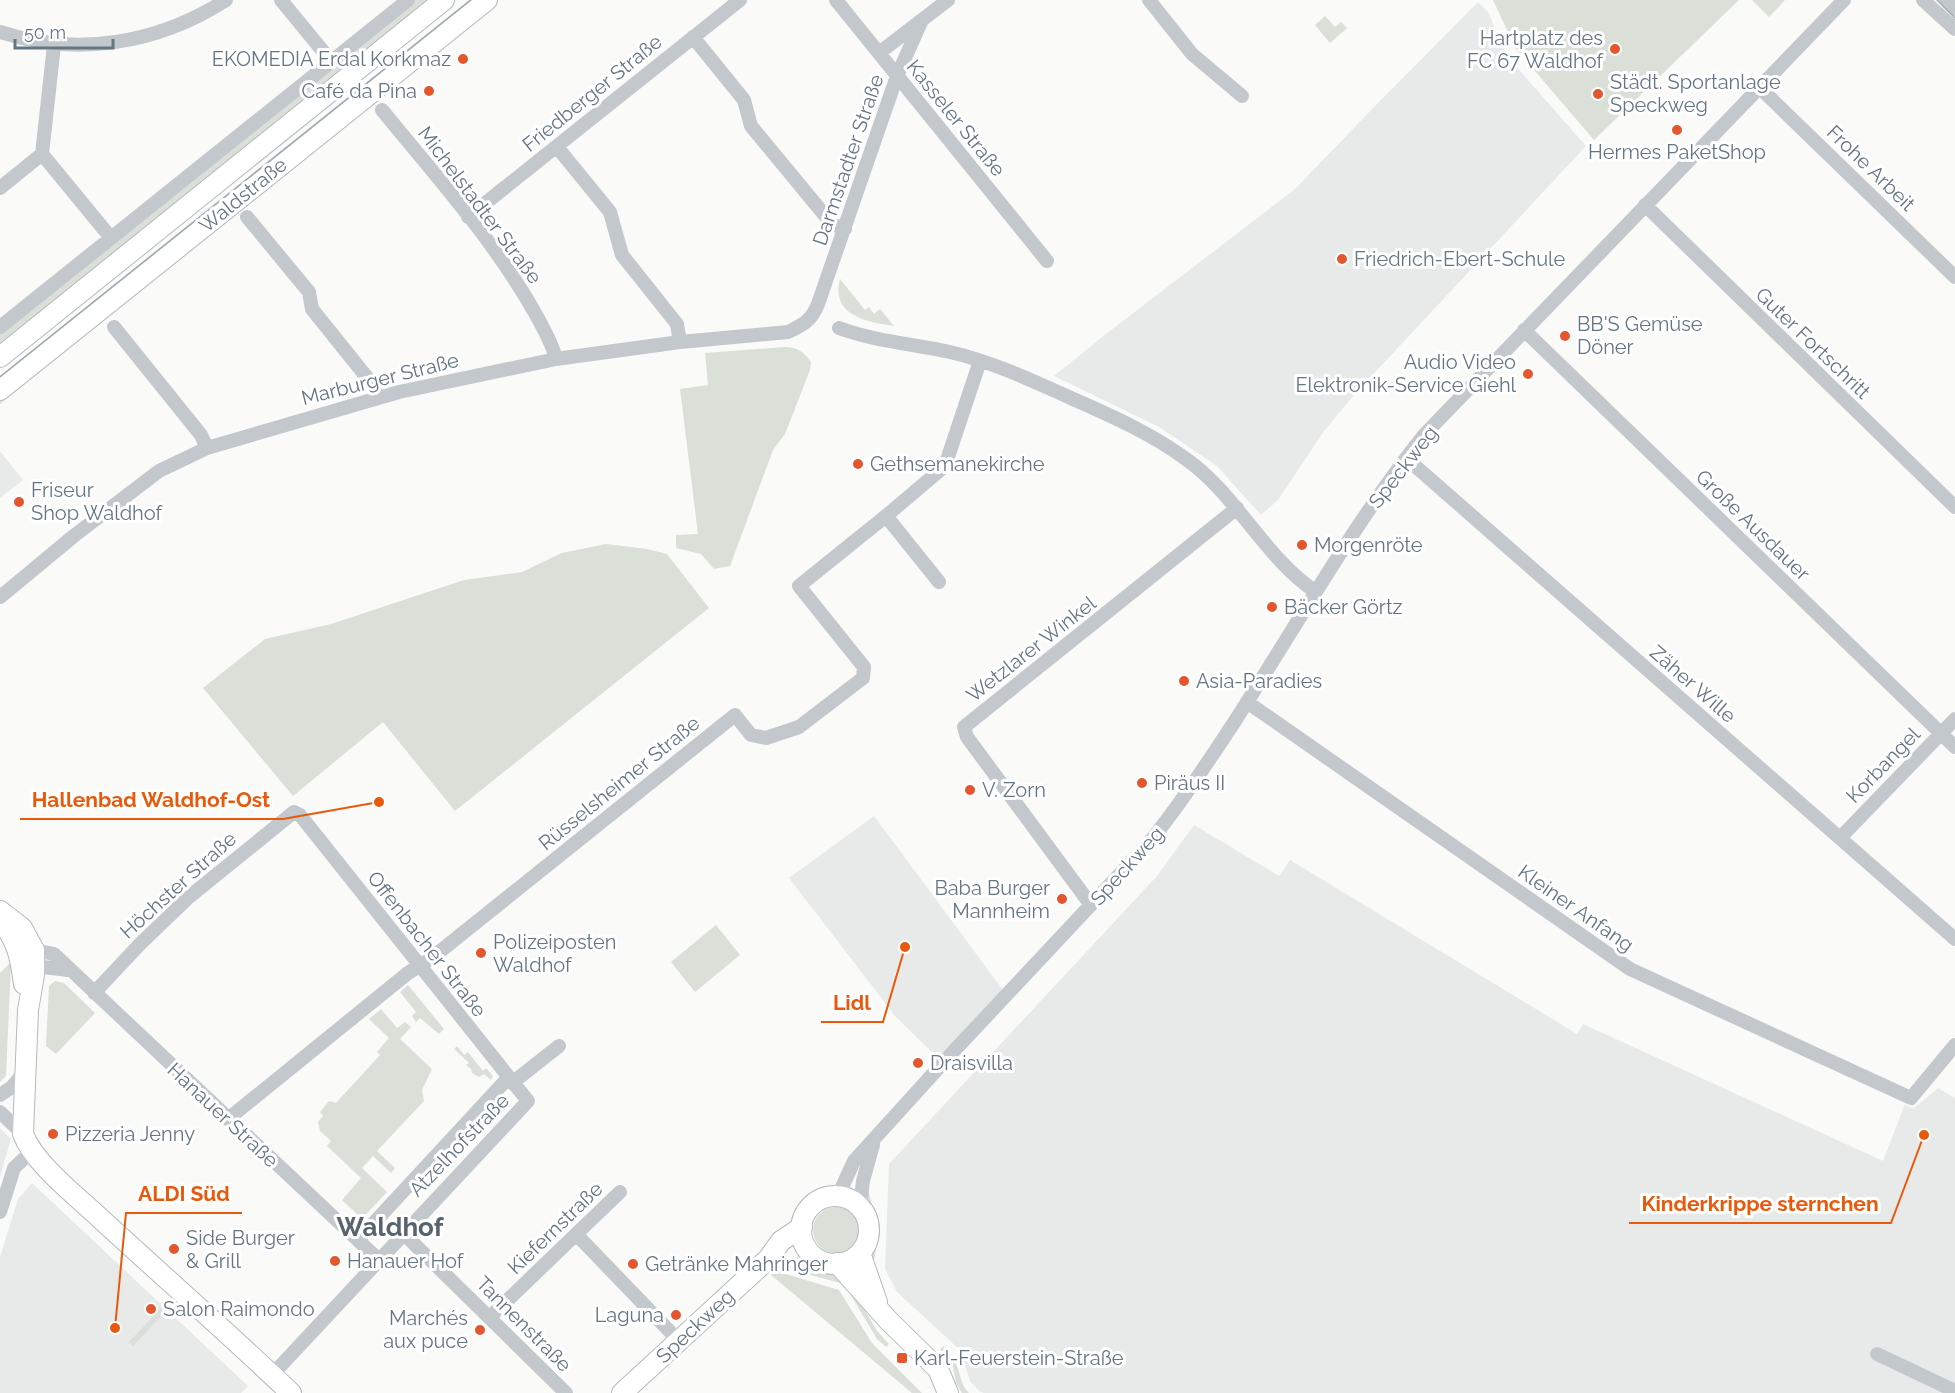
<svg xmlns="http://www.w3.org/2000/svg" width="1955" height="1393" font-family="Raleway,sans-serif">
<rect width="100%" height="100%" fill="#fafaf8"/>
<path fill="#e8e9e9" d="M1478 2 1488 12 1506 55 1586 146 1353 396 1324 431 1278 500 1261 515 1217 466 1159 427 1054 376 1106 334 1295 189 1377 104Z
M0 451 23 480 0 498Z
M874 816 1003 990 939 1059 896 1017 789 878Z
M1194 825 1279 876 1290 860 1577 1034 1583 1024 1883 1161 1905 1104 1913 1109 1938 1088 1955 1098V1393H984L979 1391 970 1381 960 1350 897 1292 885 1269 889 1164 1157 876Z
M0 1128 11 1139 0 1177Z
M32 1183 248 1386 241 1393H0V1257L18 1199Z"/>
<path fill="#dadfd7" d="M415 0H431L0 346V333Z
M1493 0H1739L1594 140 1516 49Z
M1752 0H1785L1769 17Z
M1325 16 1335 27 1341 22 1347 28 1330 43 1315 25Z
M379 94 382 98 0 404V399Z
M840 279 865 310 869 307 874 314 880 309 894 326C868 322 830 316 840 279Z
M785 347C797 347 804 352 811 362L810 370 785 434 773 450 730 566 714 569 701 554 676 548V535L698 534 680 389 708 385 705 353Z
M606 544 647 549 667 554 709 608 455 811 383 722 293 796 203 688 265 639 331 624 464 580 522 572 562 553Z
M716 925 740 955 695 992 671 962Z
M11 962 6 1076 0 1082V973Z
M55 981 64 983 95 1013 56 1054 46 1046 49 986Z
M408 985 444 1029 439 1034 420 1018 416 1022 412 1016 416 1012 400 992Z
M381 1009 397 1028 405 1022 411 1027 400 1039 432 1069 422 1090 424 1101 377 1151 395 1168 391 1173 373 1156 362 1168 387 1192 359 1222 353 1217 356 1213 342 1200 361 1178 327 1146 331 1141 320 1131 318 1122 323 1116 320 1112 329 1101 336 1103 380 1055 377 1052 389 1038 369 1019Z
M457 1046 464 1055 468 1052 483 1071 486 1068 493 1076 491 1080 484 1074 479 1077 472 1073 471 1069 466 1065 469 1063 454 1049Z
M868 1188 871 1202 880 1226 873 1266 867 1257 875 1235 873 1217 867 1205Z
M813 1230a23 23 0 1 1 46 0a23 23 0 1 1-46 0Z
M800 1257 834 1271 844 1284 796 1271 791 1258Z
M779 1272 839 1290 872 1343 922 1393H912L771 1275V1273Z
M853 1289 877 1331 889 1344 886 1347 877 1339 849 1292Z
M162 1307 166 1311 133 1346 129 1342Z
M944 1346C949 1352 954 1358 957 1366 961 1376 961 1386 969 1393H962L956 1383 953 1367 940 1349Z"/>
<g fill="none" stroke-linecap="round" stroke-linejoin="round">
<g stroke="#b3babf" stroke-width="22">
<path id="secondary" d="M0 357 444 0
M0 390 487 0
M0 911 22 928 34 950V975L28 1010 23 1134C35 1165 78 1197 102 1220 165 1278 229 1334 291 1393
M1 919C18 944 20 955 24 984
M801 1230a34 34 0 1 1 68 0a34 34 0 1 1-68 0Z
M860 1253 877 1302
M837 1263 888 1320 938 1369 948 1393
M622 1393 768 1259 781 1241 802 1227"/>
</g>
<path stroke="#c3c8cc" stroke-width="14" d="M281 0 331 61
M836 0 1047 261
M1149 0 1192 54 1242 96
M1923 0 1955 29
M1946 0 1955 9
M0 32C77 57 157 44 226 0
M693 37 744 100 751 126 832 224 845 229
M54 45 42 154 111 238
M879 53 948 0
M1759 87 1955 277
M382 110C435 175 494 240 535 313 543 328 552 342 556 359
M557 147 610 212 622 255 677 324 680 342
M0 188 42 154
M1645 205 1955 507
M247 217 309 292 312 309 373 385 377 397
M468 217 740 0
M0 327 408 0
M114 327 201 435 207 448
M839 328C874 341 913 344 950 352 993 362 1033 381 1073 399 1112 416 1152 434 1186 459 1237 495 1264 557 1316 592
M1524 330 1955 747
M1406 458 1955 939
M886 516 939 582
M0 597 75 535 159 471 207 448 399 392 556 359 680 342 788 332C803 325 812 320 818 304L897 76 922 20
M1247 702 1630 969 1911 1098 1955 1045
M1840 838 1955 719
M1091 905 967 737 964 727 1237 508
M68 970 35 966 21 960 34 950 54 954 379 1260
M94 993 140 944 189 897 294 812 300 815 528 1101 272 1375
M512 1083 559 1046
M0 1095 12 1087 25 1071
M0 1112 23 1134
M228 1119 408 973 433 957 735 715 751 735 766 738 799 727 863 678 864 667 799 586 886 516 945 466 980 361
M838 1196 854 1161 952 1053 1148 844C1180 805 1207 763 1235 721 1297 625 1353 524 1424 435L1844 0
M860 1206 863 1181 873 1145
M0 1212 14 1168 32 1151
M403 1233 566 1393
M576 1234 679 1341
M358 1240 508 1078
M490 1317 620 1192
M1877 1354 1955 1391"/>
<use href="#secondary" stroke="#fff" stroke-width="20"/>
<path stroke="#a2aab0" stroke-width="1.5" d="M1937 0 1955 18
M0 377 471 0"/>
</g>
<g fill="#e4572e" stroke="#fff" stroke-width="2">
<circle cx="1615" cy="49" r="6"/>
<circle cx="463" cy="59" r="6"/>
<circle cx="429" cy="91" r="6"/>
<circle cx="1598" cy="94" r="6"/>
<circle cx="1677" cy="130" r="6"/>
<circle cx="1342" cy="259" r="6"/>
<circle cx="1565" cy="336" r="6"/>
<circle cx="1528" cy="374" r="6"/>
<circle cx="858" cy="464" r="6"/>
<circle cx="19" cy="502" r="6"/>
<circle cx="1302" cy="545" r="6"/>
<circle cx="1272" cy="607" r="6"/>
<circle cx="1184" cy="681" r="6"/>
<circle cx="1142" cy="783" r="6"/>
<circle cx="970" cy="790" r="6"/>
<circle cx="1062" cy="899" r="6"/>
<circle cx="481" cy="953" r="6"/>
<circle cx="918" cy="1063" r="6"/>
<circle cx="53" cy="1134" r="6"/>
<circle cx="174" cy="1249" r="6"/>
<circle cx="335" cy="1261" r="6"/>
<circle cx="633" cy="1264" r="6"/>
<circle cx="151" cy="1309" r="6"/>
<circle cx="676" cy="1315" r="6"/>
<circle cx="480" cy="1330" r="6"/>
<rect x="896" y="1352" width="12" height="12" rx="3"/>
</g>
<g text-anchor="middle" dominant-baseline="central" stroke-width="6" stroke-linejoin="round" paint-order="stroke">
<g font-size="20" fill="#657683" stroke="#fff" text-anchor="start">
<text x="1603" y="38" text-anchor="end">Hartplatz des<tspan x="1603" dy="23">FC 67 Waldhof</tspan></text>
<text x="451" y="59" text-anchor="end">EKOMEDIA Erdal Korkmaz</text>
<text x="1610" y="82">Städt. Sportanlage<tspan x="1610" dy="23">Speckweg</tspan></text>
<text x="417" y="91" text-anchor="end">Café da Pina</text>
<text x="1677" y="152" text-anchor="middle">Hermes PaketShop</text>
<text x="1354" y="259">Friedrich-Ebert-Schule</text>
<text x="1577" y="324">BB'S Gemüse<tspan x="1577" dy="23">Döner</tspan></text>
<text x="1516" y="362" text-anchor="end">Audio Video<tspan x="1516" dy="23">Elektronik-Service Giehl</tspan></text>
<text x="870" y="464">Gethsemanekirche</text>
<text x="31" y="490">Friseur<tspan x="31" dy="23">Shop Waldhof</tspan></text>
<text x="1314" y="545">Morgenröte</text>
<text x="1284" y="607">Bäcker Görtz</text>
<text x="1196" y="681">Asia-Paradies</text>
<text x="1154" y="783">Piräus II</text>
<text x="982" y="790">V. Zorn</text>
<text x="1050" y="888" text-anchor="end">Baba Burger<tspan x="1050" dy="23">Mannheim</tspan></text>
<text x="493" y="942">Polizeiposten<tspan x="493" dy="23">Waldhof</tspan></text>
<text x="930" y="1063">Draisvilla</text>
<text x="65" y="1134">Pizzeria Jenny</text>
<text x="186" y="1238">Side Burger<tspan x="186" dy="23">&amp; Grill</tspan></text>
<text x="347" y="1261">Hanauer Hof</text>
<text x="645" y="1264">Getränke Mahringer</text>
<text x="163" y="1309">Salon Raimondo</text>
<text x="664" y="1315" text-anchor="end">Laguna</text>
<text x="468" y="1318" text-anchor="end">Marchés<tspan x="468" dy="23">aux puce</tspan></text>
<text x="914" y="1358">Karl-Feuerstein-Straße</text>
</g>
<g font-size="20" fill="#657683" stroke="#fff">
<text transform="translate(592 93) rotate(-39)">Friedberger Straße</text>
<text transform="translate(956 118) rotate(51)">Kasseler Straße</text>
<text transform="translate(848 160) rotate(-71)">Darmstadter Straße</text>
<text transform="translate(1871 168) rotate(44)">Frohe Arbeit</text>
<text transform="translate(243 195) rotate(-39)">Waldstraße</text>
<text transform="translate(480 205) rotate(53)">Michelstadter Straße</text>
<text transform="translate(1813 343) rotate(44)">Guter Fortschritt</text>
<text transform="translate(380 379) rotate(-14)">Marburger Straße</text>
<text transform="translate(1403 467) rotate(-52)">Speckweg</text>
<text transform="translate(1753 525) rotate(44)">Große Ausdauer</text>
<text transform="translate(1031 649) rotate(-38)">Wetzlarer Winkel</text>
<text transform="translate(1693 684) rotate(41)">Zäher Wille</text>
<text transform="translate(1883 765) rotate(-46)">Korbangel</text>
<text transform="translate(619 783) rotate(-39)">Rüsselsheimer Straße</text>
<text transform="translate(1127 866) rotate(-48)">Speckweg</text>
<text transform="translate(178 885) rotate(-42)">Höchster Straße</text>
<text transform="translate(1576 908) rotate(35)">Kleiner Anfang</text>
<text transform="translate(427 944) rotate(52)">Offenbacher Straße</text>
<text transform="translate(223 1115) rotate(43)">Hanauer Straße</text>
<text transform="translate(459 1145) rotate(-46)">Atzelhofstraße</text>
<text transform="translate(555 1228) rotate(-44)">Kiefernstraße</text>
<text transform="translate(524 1324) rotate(45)">Tannenstraße</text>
<text transform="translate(695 1326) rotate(-43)">Speckweg</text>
</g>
<g font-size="26" font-weight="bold" fill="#57646e" stroke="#fff">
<text x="390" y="1227">Waldhof</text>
</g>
</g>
<path fill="none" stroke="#e8590c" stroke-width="2" d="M379 802L283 819H20M905 947L883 1022H821M115 1328L126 1213H242M1924 1135L1891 1223H1629"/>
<g fill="#e8590c" stroke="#fff" stroke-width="2">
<circle cx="379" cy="802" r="6"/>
<circle cx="905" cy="947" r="6"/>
<circle cx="115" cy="1328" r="6"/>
<circle cx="1924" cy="1135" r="6"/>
</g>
<g font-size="21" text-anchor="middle" font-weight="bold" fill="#e8590c" stroke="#fff" stroke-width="6" stroke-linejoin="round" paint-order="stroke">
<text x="151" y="807">Hallenbad Waldhof-Ost</text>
<text x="852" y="1010">Lidl</text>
<text x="184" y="1201">ALDI Süd</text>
<text x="1760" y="1211">Kinderkrippe sternchen</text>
</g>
<path d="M15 39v9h98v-9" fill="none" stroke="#657683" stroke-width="3"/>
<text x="24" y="39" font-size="18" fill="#657683" stroke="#ffffff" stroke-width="4.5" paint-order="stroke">50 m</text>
</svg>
